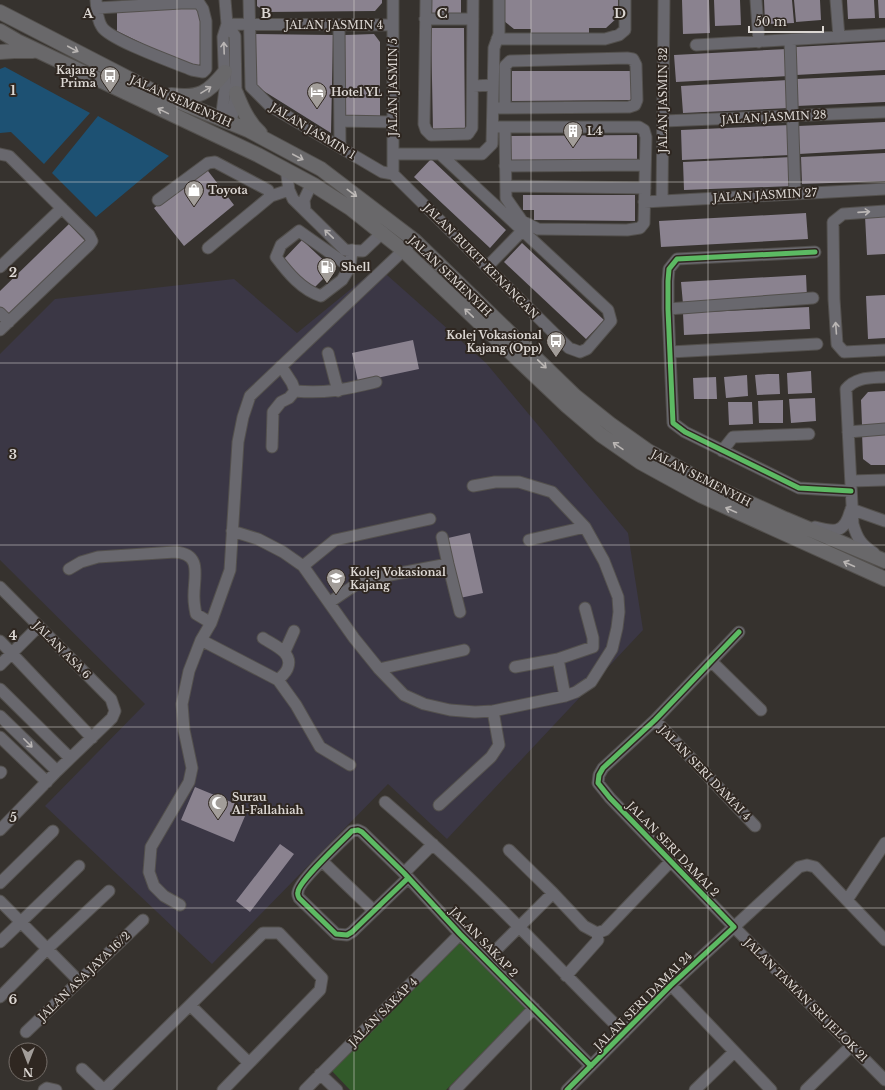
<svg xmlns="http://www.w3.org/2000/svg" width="885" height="1090" font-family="'Libre Baskerville',serif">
<rect width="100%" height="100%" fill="#36322e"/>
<path fill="#3b3745" d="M378 267 486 363 628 533 643 630 447 839 388 784 212 964 45 806 145 704 0 560V354L55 299 234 279 297 333Z"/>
<path fill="#325a2a" d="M460 940 527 1007 446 1090H350L332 1071Z"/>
<path fill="#1d5173" d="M5 67 90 113 44 164 11 132 0 133V69Z
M98 116 169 156 96 217 52 173Z"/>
<path fill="#8a828f" d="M257 0H382V3L375 11 265 12 257 6Z
M432 0H461V14L431 13Z
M504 0H618V17L606 28H589V35H531V29H514L504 21Z
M682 0H709L710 33 683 34Z
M714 0H740L741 25 715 26Z
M764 0H792L794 23 765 24Z
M794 0H820L821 20 796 22Z
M847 0H874L875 18 848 19Z
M878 0H885V18H879Z
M199 4 204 65 194 69 117 31V10Z
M431 28H464L465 131H433Z
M253 34 333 35 331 133 254 85Z
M374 34 380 42V118H345V35Z
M885 42V70L796 75 795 47Z
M787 49 789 76 676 82 674 55Z
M512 71H632V100L512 101Z
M885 75V102L797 106 796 79Z
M788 80 790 108 683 113 681 86Z
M885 122V149L799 154 798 126Z
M790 125 791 155 682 160 681 130Z
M637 135V160L509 161V136Z
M885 153V181L802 184 801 157Z
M792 157 793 186 684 190 683 162Z
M431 159 506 230 490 248 414 177Z
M205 167 234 205 184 246 154 208Z
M523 195H635V221L534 220V210H523Z
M806 213 808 239 661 247 659 221Z
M865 216H885V254L867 255Z
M69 224 86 242 8 317 0 309V291Z
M302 240 333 269 313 289 283 260Z
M522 243 604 320 586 339 504 262Z
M806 275 807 298 683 304 681 282Z
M885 295V338L868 339 866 296Z
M809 307 810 329 684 335 683 313Z
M413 340 419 369 358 382 352 353Z
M811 371 812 393 788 394 787 373Z
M768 374H779L780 394 757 395 755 375Z
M747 375 748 396 726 398 724 377Z
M716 377 717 399H694L693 378Z
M885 391V424L862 425 861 400 868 392Z
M815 398 816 421 791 423 789 399Z
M783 400V423H759L758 401Z
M728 402H752L753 424 729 425Z
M885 432V465H871L863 459 862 433Z
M470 533 483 593 460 598 448 538Z
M195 787 248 809 234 842 181 820Z
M280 844 294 854 250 912 236 901Z"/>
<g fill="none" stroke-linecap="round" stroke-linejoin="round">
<g stroke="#53504d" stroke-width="13">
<path id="minor" d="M96 0C97 9 97 20 102 27 110 40 175 63 192 70L203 72 206 69V21L203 9 199 3H181L97 8
M249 0 251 87 270 106 382 172 393 174
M426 0 424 124 426 130 431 135 468 134 472 128 473 0
M756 0 759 42
M836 0 839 37
M425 19H473
M227 24 393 25
M227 24 235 36 236 93 231 124
M339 25 340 147
M497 39H605L619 35 625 30V0
M790 40 795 194
M696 45 885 34
M473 86 493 85
M493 108 629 107 635 105 637 100 636 65 633 59 627 58 510 61 505 66V108
M221 120 225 89 223 37 227 24 225 0
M340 121 393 122
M664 121 885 112
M493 127H639L644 130 646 137 644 223 640 228 627 230 538 229 522 221 506 198 505 127
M0 154 9 156 89 235 92 241 89 245 0 330
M393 154H482L492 144 494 48 499 34V0
M505 166 645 165
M286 169 289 190 293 199 345 250 363 251 383 232
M393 174 569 348 580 352 587 349 611 321 608 310 440 154
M393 174V0
M506 186 645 188
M158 200 208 163 215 162 268 190 271 196
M662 201 664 0
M644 202 885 189
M305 210 304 200 312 183
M885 211 843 214 833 222 834 299 837 344 844 352 885 350
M208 248 271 196 289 190
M815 252 677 259 669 269 668 281V309L673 423 685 432 799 488 851 491
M0 267 62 208
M350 267 299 231 281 245 276 257C288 273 302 290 321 296L342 280 350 267 352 250
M487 267 523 230
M668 309 813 298
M0 313 9 322
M670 352 817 344
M328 353 338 391
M295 391C327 394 346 389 376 382
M848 432 885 429
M272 447 273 412 281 402 289 398 295 391 292 383 281 366
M722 451 733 437 809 434
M851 481 885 480
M851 509 885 521
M815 527C834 532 844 534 850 512
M232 531 258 539 283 552 303 566 354 638 379 669 404 695 424 704 450 710 475 712 493 711 565 696 576 692 591 682 612 649 617 628 619 612 618 597 604 561 585 527 552 492 519 482H495L473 486
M442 537 448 564 460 612
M529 540 585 527
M874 553C861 545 857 538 853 524L846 389C856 377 870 378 885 377
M303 566 335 540 430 519
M69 569 81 562 98 557 175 552C204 554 193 578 194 598 194 603 195 609 196 614L211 623
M0 587 111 699 115 711 112 718 57 771 0 830
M330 602 355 585 374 578 448 564
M263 638C273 645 293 652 288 667 287 672 281 677 278 680
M201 640 278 680 296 705 320 747 350 765
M0 641 92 738
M285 651 294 631
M711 661 761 710
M0 665 39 626
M515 667 558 659
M379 669 464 650
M0 689 70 758
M565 696 558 659 593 647V638L585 608
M0 716 57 771
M655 720 755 826
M0 737 47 782
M0 773 1 772
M385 802C431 842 476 883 519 927 554 962 588 998 624 1033
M439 805 491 757 499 745 493 711
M509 850 553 893 584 926 597 933 605 930 671 861
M322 861 374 911
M404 873 433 844
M408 878 352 932 347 935 336 934 299 898C298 896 297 894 298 892 298 882 343 840 352 831L358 830 362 832 404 873 460 934 591 1066
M0 883 53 831
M847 900 885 843
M0 901 78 980
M180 905 164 896 154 886 149 872 151 847 189 782 192 768 184 730 182 704 189 671 201 640 211 623 230 570 238 442 243 417 250 396 409 245
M885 940 815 867 807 865 799 867 734 927 885 1080
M0 942 79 866
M486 960 553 893
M566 976 598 940 597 933
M671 985 771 1090
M0 997 47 949 109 891
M190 1005 249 1063
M26 1032 143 920
M82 1069 104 1090
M320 1074 337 1090
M44 1090 47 1088 56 1090
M106 1090 107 1087 263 933H279L322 978 320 990 223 1090
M305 1090 460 934
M455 1090 534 1008
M567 1090 671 985 734 927 610 798 598 783 599 775 603 768 655 720 739 632
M695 1090 734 1052
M806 1090 851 1046"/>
</g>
<g stroke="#53504d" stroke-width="16">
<path id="major" d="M0 12 155 92 248 130 321 169 414 240 575 396 610 424 648 451 708 484 785 519 885 561
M0 31 17 41 258 155 314 185 350 208 403 250 567 406 601 435 640 462 702 496 885 579
M0 52 14 51H33
M236 93C242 108 248 122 260 133
M171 95C199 99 208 93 225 72"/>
</g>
<use href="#minor" stroke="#69686e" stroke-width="11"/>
<use href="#major" stroke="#69686a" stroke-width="14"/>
<g stroke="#2f2721" stroke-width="8">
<path id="cycleway" d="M815 252 677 259 669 269 668 281V309L673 423 685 432 799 488 851 491
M408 878 352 932 347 935 336 934 299 898C298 896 297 894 298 892 298 882 343 840 352 831L358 830 362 832 404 873 460 934 591 1066
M567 1090 671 985 734 927 610 798 598 783 599 775 603 768 655 720 739 632"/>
</g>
<use href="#cycleway" stroke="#5cba63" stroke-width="5"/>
</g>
<defs><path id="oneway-shaft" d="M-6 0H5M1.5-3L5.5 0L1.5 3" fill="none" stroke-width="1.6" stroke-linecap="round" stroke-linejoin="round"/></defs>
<g stroke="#bab6b5">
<use href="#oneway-shaft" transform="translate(224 48) rotate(-92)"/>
<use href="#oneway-shaft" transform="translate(864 212) rotate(-4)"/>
<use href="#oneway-shaft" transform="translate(329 234) rotate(-136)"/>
<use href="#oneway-shaft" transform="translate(836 328) rotate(-94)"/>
<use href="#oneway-shaft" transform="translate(28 743) rotate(45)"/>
</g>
<g stroke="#bab6b4">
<use href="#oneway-shaft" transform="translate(73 49) rotate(28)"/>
<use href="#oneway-shaft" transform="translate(206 90) rotate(-32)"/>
<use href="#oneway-shaft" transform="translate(163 111) rotate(-154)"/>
<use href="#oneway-shaft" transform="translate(298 157) rotate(28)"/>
<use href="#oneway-shaft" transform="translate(352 193) rotate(37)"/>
<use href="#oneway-shaft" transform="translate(469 313) rotate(-136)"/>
<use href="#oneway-shaft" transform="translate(542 364) rotate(44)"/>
<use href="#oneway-shaft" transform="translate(618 446) rotate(-145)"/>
<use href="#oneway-shaft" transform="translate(731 510) rotate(-156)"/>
<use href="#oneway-shaft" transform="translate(849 564) rotate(-156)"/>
</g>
<path fill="none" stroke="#dcd7d3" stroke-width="1" stroke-opacity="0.55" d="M177 0V1090M354 0V1090M531 0V1090M708 0V1090M0 182H885M0 363H885M0 545H885M0 727H885M0 908H885"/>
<defs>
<g id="bus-pin" transform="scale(1)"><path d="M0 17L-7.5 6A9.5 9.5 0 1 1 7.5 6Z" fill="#a29d99" stroke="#2f2721"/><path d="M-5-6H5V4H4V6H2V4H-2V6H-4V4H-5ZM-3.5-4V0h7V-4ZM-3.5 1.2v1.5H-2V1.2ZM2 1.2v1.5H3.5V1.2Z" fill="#fff"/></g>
<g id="hotel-pin" transform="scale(1)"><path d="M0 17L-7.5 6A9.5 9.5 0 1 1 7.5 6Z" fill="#a29d99" stroke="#2f2721"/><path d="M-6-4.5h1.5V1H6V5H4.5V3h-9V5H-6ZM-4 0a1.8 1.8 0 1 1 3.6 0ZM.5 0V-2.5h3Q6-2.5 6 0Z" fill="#fff"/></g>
<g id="building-pin" transform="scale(1)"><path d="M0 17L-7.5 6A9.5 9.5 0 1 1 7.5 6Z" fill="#a29d99" stroke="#2f2721"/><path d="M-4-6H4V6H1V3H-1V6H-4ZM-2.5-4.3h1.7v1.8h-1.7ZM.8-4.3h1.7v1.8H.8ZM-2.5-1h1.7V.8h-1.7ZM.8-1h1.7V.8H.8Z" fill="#fff"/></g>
<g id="shop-pin" transform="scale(1)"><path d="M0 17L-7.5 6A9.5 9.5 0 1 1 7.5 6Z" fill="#a29d99" stroke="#2f2721"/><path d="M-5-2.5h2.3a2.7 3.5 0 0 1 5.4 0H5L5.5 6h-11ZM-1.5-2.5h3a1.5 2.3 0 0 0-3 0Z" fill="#fff"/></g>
<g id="fuel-pin" transform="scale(1)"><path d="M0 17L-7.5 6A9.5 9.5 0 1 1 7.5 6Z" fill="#a29d99" stroke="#2f2721"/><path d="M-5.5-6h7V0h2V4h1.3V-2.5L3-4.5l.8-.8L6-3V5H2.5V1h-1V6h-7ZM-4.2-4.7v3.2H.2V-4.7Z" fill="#fff"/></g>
<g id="university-pin" transform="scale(1)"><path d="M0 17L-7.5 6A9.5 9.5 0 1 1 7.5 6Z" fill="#a29d99" stroke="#2f2721"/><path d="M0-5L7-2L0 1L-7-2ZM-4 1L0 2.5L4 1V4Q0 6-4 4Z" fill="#fff"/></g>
<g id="mosque-pin" transform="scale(1)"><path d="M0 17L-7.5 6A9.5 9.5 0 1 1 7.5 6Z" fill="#a29d99" stroke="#2f2721"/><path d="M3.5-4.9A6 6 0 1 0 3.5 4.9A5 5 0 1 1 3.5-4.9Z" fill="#fff"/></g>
</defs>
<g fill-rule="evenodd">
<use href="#bus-pin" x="110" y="76"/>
<use href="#hotel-pin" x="317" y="92"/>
<use href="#building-pin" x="573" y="131"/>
<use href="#shop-pin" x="194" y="190"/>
<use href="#fuel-pin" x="327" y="267"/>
<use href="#bus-pin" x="556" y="341"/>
<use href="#university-pin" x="336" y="578"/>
<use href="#mosque-pin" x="218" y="803"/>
</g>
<g text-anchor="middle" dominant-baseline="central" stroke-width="4" stroke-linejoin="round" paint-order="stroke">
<g font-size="11" fill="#dcd7d3" stroke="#2f2721">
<text x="334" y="25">JALAN JASMIN 4</text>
<text transform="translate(393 87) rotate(-90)">JALAN JASMIN 5</text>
<text transform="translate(663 100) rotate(-90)">JALAN JASMIN 32</text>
<text transform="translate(181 101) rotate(24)">JALAN SEMENYIH</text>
<text transform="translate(774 117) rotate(-3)">JALAN JASMIN 28</text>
<text transform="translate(313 131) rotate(31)">JALAN JASMIN 1</text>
<text transform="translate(765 195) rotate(-3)">JALAN JASMIN 27</text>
<text transform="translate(481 261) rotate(45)">JALAN BUKIT KENANGAN</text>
<text transform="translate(450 276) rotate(44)">JALAN SEMENYIH</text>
<text transform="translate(701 478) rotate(27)">JALAN SEMENYIH</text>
<text transform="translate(62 650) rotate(45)">JALAN ASA 6</text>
<text transform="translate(705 773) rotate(46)">JALAN SERI DAMAI 4</text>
<text transform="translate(673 849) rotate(46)">JALAN SERI DAMAI 2</text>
<text transform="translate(484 942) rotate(46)">JALAN SAKAP 2</text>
<text transform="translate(84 976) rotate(-44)">JALAN ASA JAYA 16/2</text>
<text transform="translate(806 1000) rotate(45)">JALAN TAMAN SRI JELOK 21</text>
<text transform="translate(643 1001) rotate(-45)">JALAN SERI DAMAI 24</text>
<text transform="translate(383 1012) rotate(-45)">JALAN SAKAP 4</text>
</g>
<g font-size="11" font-weight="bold" fill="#dcd7d3" stroke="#2f2721" text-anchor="start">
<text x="96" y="70" text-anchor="end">Kajang<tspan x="96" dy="13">Prima</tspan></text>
<text x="331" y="92">Hotel YL</text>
<text x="587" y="131">L4</text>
<text x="208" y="190">Toyota</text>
<text x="341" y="267">Shell</text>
<text x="542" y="335" text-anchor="end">Kolej Vokasional<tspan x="542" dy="13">Kajang (Opp)</tspan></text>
<text x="350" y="572">Kolej Vokasional<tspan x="350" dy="13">Kajang</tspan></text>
<text x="232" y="797">Surau<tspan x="232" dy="13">Al-Fallahiah</tspan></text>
</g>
</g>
<g font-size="13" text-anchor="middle" font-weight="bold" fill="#dcd7d3" stroke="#2f2721" stroke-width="4" stroke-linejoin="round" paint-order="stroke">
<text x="88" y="18">A</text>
<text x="266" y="18">B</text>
<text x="442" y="18">C</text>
<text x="620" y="18">D</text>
<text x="13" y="95">1</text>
<text x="13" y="277">2</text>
<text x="13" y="459">3</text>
<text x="13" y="640">4</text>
<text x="13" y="822">5</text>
<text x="13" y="1004">6</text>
</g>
<g transform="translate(28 1062) rotate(180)"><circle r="19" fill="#2f2721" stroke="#746d68"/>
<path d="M0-3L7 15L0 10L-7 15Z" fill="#a29d99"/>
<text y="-6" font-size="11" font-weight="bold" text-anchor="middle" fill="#dcd7d3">N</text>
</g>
<path d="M749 26v6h74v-6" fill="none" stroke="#dcd7d3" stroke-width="2"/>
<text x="755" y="26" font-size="12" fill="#dcd7d3" stroke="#2f2721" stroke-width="3" paint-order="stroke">50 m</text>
</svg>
